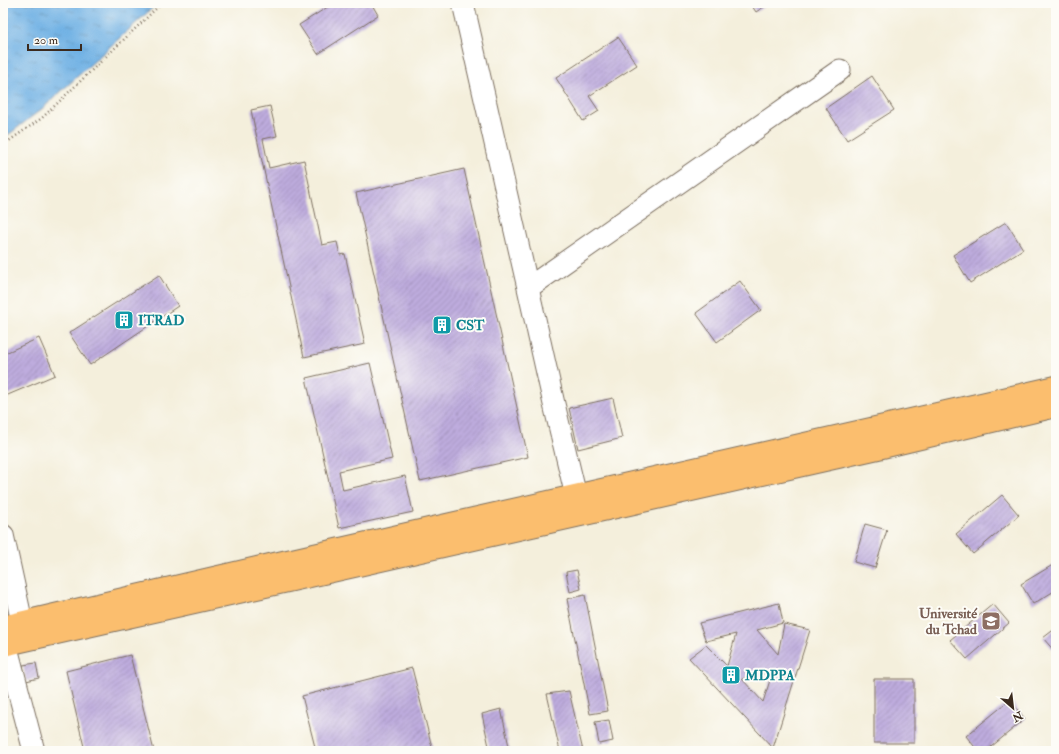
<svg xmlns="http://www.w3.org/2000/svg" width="1059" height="754" font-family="'IM FELL Double Pica',serif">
<defs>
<pattern id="water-ripples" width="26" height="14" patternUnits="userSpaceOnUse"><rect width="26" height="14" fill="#70b1e4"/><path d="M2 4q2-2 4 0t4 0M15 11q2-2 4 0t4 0" fill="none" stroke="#5d90b8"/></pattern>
<pattern id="building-hatch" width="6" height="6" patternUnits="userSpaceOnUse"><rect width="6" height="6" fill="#beacde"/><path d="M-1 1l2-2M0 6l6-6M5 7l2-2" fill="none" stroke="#9c8cb3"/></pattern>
</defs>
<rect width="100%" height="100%" fill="#fdfcf7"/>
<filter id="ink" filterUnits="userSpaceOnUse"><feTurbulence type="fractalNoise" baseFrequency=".025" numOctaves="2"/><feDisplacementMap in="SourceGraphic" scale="8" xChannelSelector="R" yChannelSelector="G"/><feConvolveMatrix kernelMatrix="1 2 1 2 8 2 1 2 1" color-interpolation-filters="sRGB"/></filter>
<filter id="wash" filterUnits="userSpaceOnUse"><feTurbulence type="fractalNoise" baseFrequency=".012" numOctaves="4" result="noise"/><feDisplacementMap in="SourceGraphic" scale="16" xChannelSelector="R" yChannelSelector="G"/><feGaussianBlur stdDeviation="0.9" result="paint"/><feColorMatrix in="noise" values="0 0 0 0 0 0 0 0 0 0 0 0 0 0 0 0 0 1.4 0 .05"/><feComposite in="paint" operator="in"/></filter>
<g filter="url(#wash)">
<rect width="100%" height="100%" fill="#f4efdc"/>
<path fill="url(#water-ripples)" stroke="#566e81" d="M3 3H158L43 108 3 139Z"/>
<g id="blocks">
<path fill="url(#building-hatch)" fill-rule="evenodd" d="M334 3H371L378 15 318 54 299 25Z
M750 3H767L768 4 756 12Z
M618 37 637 65 589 96 599 111 583 121 556 78Z
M872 76 894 110 847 140 826 108Z
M270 106 277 136 263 139 269 168 304 160 322 245 337 242 340 255 345 254 365 344 304 357 251 110Z
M464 169 528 457 420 481 356 193Z
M1006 222 1023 249 970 283 953 255Z
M159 275 178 306 90 365 69 333Z
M740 281 761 310 717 342 696 313Z
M39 338 55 375 3 397V354Z
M370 363 392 459 339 471 343 490 405 476 413 512 339 528 306 378Z
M613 398 622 438 578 449 569 408Z
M1002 495 1019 515 973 554 956 534Z
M865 524 887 530 875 568 854 562Z
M1056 563V590L1033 604 1021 584Z
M577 570 581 589 570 592 566 572Z
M585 595 608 711 590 714 567 599Z
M779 603 783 623 757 630 778 654 784 624 810 630 773 748 689 658 706 645 727 666 736 634 706 641 699 623ZM773 671 763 702 742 679Z
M993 604 1009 623 967 659 950 640Z
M1056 628V653L1043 638Z
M130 655 154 751H85L66 671Z
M36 663 39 678 26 681 23 665Z
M412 668 433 751H316L302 696Z
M874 679H914V743H874Z
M569 691 583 751H560L547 694Z
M1010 700 1025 719 986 751H978L966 736Z
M501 709 510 751H490L482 714Z
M609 720 613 741 599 744 595 722Z"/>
</g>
</g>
<g filter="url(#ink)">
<use href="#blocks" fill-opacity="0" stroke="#7c6f60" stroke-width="1"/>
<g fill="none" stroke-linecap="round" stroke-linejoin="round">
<g stroke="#7c6f60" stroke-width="23">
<path id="minor" d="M463 3 528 288
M576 496 554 404 528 288 840 70
M3 535 22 622
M6 644 34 751"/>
</g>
<g stroke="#7c6f60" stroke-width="24">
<path id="major" d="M3 627 270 565 1056 387
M3 645 878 448 1056 406"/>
</g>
<path stroke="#7c6f60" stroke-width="2.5" stroke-dasharray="1 3" stroke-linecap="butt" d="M3 145 42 118 162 3"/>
<use href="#minor" stroke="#fff" stroke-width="21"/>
<use href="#major" stroke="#fbbe6e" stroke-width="22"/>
</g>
</g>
<defs>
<g id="building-square" transform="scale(1)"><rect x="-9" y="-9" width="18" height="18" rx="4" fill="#0f9aa8" stroke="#fdfcf7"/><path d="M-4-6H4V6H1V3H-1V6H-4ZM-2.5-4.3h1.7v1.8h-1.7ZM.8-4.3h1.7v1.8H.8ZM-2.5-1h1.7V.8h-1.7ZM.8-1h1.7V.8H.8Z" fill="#fff"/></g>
<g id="university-square" transform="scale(1)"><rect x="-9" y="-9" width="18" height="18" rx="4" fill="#8d6e63" stroke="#fdfcf7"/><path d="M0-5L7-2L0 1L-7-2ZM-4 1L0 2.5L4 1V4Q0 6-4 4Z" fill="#fff"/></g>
</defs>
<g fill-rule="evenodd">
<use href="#building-square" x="124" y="320"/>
<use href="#building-square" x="442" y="325"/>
<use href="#university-square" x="991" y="621"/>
<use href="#building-square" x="731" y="675"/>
</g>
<g text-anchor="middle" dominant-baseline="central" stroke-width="4" stroke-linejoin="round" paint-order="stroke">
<g font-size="14" font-weight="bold" fill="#0d838f" stroke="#fdfcf7" text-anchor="start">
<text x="138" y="320">ITRAD</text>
<text x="456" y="325">CST</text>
<text x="745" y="675">MDPPA</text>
</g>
<g font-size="14" font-weight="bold" fill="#785e54" stroke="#fdfcf7" text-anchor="end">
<text x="977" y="613">Université<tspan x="977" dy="16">du Tchad</tspan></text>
</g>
</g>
<rect width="1059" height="754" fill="none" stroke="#fdfcf7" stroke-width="16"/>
<g transform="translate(1013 708) rotate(152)" stroke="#fdfcf7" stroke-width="3" paint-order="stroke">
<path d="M0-3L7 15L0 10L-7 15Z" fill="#3b2a1e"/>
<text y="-6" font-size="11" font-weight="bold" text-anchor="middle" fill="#3b2a1e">N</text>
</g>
<path d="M28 44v6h53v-6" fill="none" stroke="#3b2a1e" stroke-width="2"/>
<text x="34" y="44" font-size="12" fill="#3b2a1e" stroke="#fdfcf7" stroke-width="3" paint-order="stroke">20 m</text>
</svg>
